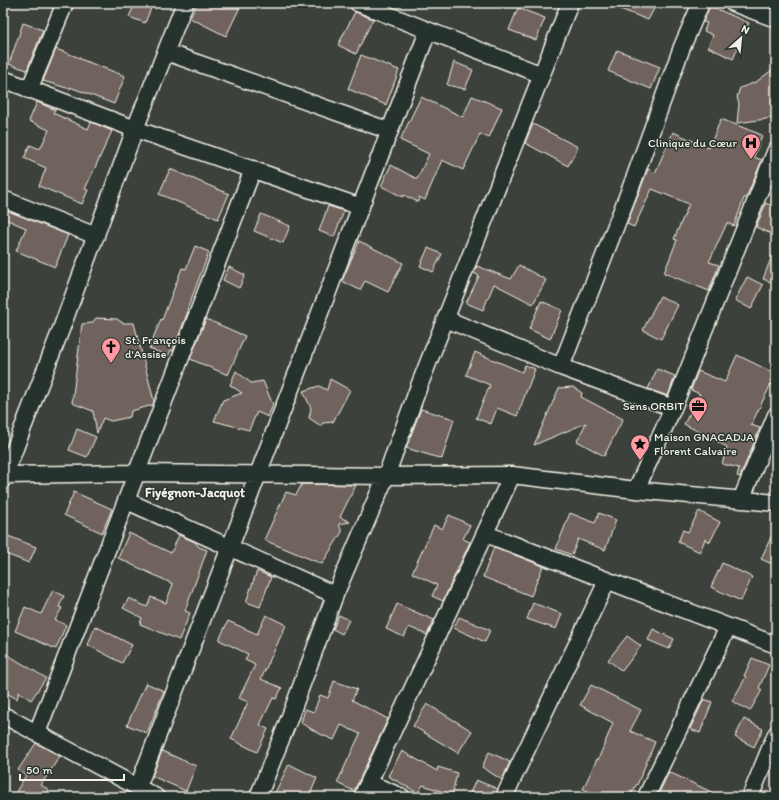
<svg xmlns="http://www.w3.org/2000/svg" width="779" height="800" font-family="Itim,sans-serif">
<rect width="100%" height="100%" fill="#3c423b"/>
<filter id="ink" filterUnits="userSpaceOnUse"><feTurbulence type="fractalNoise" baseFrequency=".025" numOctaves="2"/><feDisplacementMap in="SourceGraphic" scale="8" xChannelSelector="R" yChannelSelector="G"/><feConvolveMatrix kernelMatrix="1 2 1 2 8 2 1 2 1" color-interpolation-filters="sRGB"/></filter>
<g filter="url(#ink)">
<path fill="#70645d" stroke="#f4f1e8" d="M135 3H153L145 23 129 17Z
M197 3H242L226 36 190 18Z
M605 3H657L648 20Z
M710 6 749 23 733 59 708 47 713 35 704 31 707 23 703 22Z
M518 8 545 18 536 40 509 30Z
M355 12 373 19 356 54 338 45Z
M23 23 43 30 27 70 9 64Z
M56 49 80 58V59L125 76 114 104 70 87V89L43 81Z
M617 50 660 67 651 89 608 71Z
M361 55 399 70 386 105 348 89Z
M454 62 473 70 465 89 447 85Z
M776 67V114L773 118 737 123 739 104 737 97 740 88 756 82Z
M472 96 502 108 489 138 480 134 463 170 442 160 425 200 419 197 418 202 404 195 403 197 381 186 391 165 417 179 429 154 400 140 421 97 463 117Z
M37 102 55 110 53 113 88 129 91 122 112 131 85 189 88 190 82 204 39 186 46 168 24 158 30 145 40 149 49 130 29 121Z
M721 119 762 135 754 157 762 160 746 198H744L734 226 727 223 709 262 719 265 709 291 664 273 677 240 674 239 689 204 652 189 634 227 627 224 648 169 655 173 673 132 709 148Z
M533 124 578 147 568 166 525 143Z
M170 169 229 194 218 219 159 194Z
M766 203 776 208V236L756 227Z
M328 206 344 211 334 237 319 231Z
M3 209 68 235 55 267 16 251 26 228 3 218Z
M261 214 290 226 283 243 254 231Z
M359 241 403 263 388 292 365 281 360 290 342 281Z
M195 246 209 252 187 310 188 311 173 351 171 350 168 356 149 348 161 319 162 320 182 268 186 269Z
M428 248 442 254 433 272 420 266Z
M775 248 776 249V284L763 279Z
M519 265 546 280 533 304 494 284 483 310 466 303 479 276 474 273 477 266 511 279Z
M229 267 245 275 239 288 223 280Z
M747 277 763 285 751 309 735 300Z
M660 296 678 305 661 339 643 330Z
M541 301 562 310 550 339 529 329Z
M96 318 117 319 123 323H134L154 401 153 405 131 411 130 417 111 421 103 418 97 433 93 411 72 403 82 324 92 323Z
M206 319 245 336 228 375 190 359Z
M475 352 522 372 525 365 535 369 517 416 497 408 491 424 476 418 490 385 466 375Z
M737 355 776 374V387L771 384 751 425 760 428 740 477 737 476 739 468 722 464 727 447 684 424 700 394 691 390 698 371 725 382Z
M657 369 675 376 668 396 648 389Z
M236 371 251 383 263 381 273 405 268 417 257 412 249 430 214 421 223 400 242 393 230 385Z
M330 379 350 390 333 422 323 423 321 426 309 418 311 408 303 391 319 386 327 390Z
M573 387 582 393 581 397 623 419 604 456 577 441 586 423 534 445 559 388Z
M421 409 454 419 442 459 406 448Z
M77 429 96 437 87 457 69 450Z
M302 484 356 485 340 517 350 522 339 524 342 532 322 564 264 540 286 492 296 495Z
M74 492 112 509 102 533 64 515Z
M699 511 720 522 710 542 705 539 700 552 678 542 683 530 688 532Z
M570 513 595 523 599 513 616 520 605 550 578 539 572 555 556 549Z
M449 515 470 525 463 539 470 542 443 601 432 596 437 585 412 573 434 525 442 529Z
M776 526V566L761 559Z
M129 533 171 553 179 535 195 542 199 547 207 550 185 611 190 613 179 640 140 624 142 618 123 608 129 598 147 607 151 597 166 603 173 584 118 558Z
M3 534 36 547 29 563 3 553Z
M494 547 543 566 531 596 483 577Z
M722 563 752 577 741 601 711 587Z
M257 571 271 577 260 607 246 602Z
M53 590 64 596 59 607 62 608 55 620 66 625 56 649 15 631 25 607 41 614Z
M533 603 562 614 556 629 527 619Z
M397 604 434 620 427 635 409 627 404 637 386 629Z
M266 615 286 625 261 679 282 688 276 699 273 698 260 725 268 729 257 752 231 739 248 702 239 698 255 665 245 660 248 654 219 640 228 621 257 634Z
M339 615 349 620 342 634 333 629Z
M459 617 490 630 485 642 454 628Z
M95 626 132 645 122 663 88 645Z
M653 629 674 639 669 649 648 640Z
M627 636 641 646 622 671 608 660Z
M3 652 46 678 31 700 19 692 17 699 3 691Z
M752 658 769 665 759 688 762 690 750 711 732 701 746 677 744 676Z
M334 681 357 689 352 700 388 719 354 791 337 783 360 734 341 725 334 740 320 734 301 723 305 709 314 712 320 695 328 698Z
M146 683 164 691 147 733 127 725Z
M591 685 641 710 630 731 655 742 637 785H636L630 797H601L583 789 597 759 598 760 613 723 580 705Z
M704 699 712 702 700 733 690 729Z
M427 704 472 731 458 753 413 726Z
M744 719 763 729 754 747 735 737Z
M36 743 60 756 41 785 49 790 45 797H13L26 775 18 770Z
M162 751 196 766 186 791 152 776Z
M402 751 437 771 438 767 457 773 452 795 423 785 418 793 388 776Z
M489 752 510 762 502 780 482 767Z
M289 764 317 778 309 797H273Z
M669 772 722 797H662L658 795Z
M476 780 498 789 495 797H468Z"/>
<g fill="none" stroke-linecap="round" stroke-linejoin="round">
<g stroke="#f4f1e8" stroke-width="19">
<path id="street" d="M358 3 542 75
M733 3 776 19
M166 52 390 131
M3 79 135 129 361 207
M29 90 65 3
M3 199 96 236
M446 319 561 367 673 408
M561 367 634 179 682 47 701 3
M5 475 138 473 386 476 512 475 636 490 776 503
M3 479 60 332 135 129 185 3
M636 490 673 408 776 150
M741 500 776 415
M127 501 335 595
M486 534 776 645
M3 715 156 797
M37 733 253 169
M369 783 402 797
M138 787 428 31
M258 797 289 719 335 595 386 476 419 386 570 3
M362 797 512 475
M504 797 607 581
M646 797 728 627
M750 797 776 734"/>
</g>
<use href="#street" stroke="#26332d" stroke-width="16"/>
</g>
</g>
<defs>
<g id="hospital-pin" transform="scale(1)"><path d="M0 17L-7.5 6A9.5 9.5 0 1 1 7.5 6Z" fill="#ff9aa2" stroke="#26332d"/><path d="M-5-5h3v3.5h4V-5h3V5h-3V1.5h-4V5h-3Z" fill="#111"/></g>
<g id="church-pin" transform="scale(1)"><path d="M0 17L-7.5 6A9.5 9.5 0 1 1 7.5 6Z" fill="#ff9aa2" stroke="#26332d"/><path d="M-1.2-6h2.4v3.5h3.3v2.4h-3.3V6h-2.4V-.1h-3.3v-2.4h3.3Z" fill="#111"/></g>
<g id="office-pin" transform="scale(1)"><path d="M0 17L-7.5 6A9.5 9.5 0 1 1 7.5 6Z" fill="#ff9aa2" stroke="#26332d"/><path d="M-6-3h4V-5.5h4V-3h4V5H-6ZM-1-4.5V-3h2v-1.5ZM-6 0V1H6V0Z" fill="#111"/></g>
<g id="sight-pin" transform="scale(1)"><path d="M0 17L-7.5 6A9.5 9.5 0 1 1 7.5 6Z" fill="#ff9aa2" stroke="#26332d"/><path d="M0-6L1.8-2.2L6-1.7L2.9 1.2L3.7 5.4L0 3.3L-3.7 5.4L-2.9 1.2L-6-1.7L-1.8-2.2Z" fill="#111"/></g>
</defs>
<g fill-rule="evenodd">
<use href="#hospital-pin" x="751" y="143"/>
<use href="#church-pin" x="111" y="347"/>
<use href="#office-pin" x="698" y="406"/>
<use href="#sight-pin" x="640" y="444"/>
</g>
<g text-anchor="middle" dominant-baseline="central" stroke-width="3" stroke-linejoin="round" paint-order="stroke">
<g font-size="12" fill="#f4f1e8" stroke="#26332d" text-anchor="end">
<text x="737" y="143">Clinique du Cœur</text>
<text x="125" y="340" text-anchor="start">St. François<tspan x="125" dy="14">d'Assise</tspan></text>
<text x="684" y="406">Sens ORBIT</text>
<text x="654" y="437" text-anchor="start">Maison GNACADJA<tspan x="654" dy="14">Florent Calvaire</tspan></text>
</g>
<g font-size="13" font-weight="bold" fill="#f4f1e8" stroke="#26332d">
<text x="195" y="492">Fiyégnon-Jacquot</text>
</g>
</g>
<rect width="779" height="800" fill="none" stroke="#26332d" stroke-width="16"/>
<rect x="8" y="8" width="763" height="784" fill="none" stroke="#f4f1e8" stroke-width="1.5" filter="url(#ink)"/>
<g transform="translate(741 38) rotate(27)" stroke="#26332d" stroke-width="3" paint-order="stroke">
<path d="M0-3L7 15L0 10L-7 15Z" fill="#f4f1e8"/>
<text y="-6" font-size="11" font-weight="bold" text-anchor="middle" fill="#f4f1e8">N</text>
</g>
<path d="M20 774v6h104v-6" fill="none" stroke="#f4f1e8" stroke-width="2"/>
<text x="26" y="774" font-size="12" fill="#f4f1e8" stroke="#26332d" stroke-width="3" paint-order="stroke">50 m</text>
</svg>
